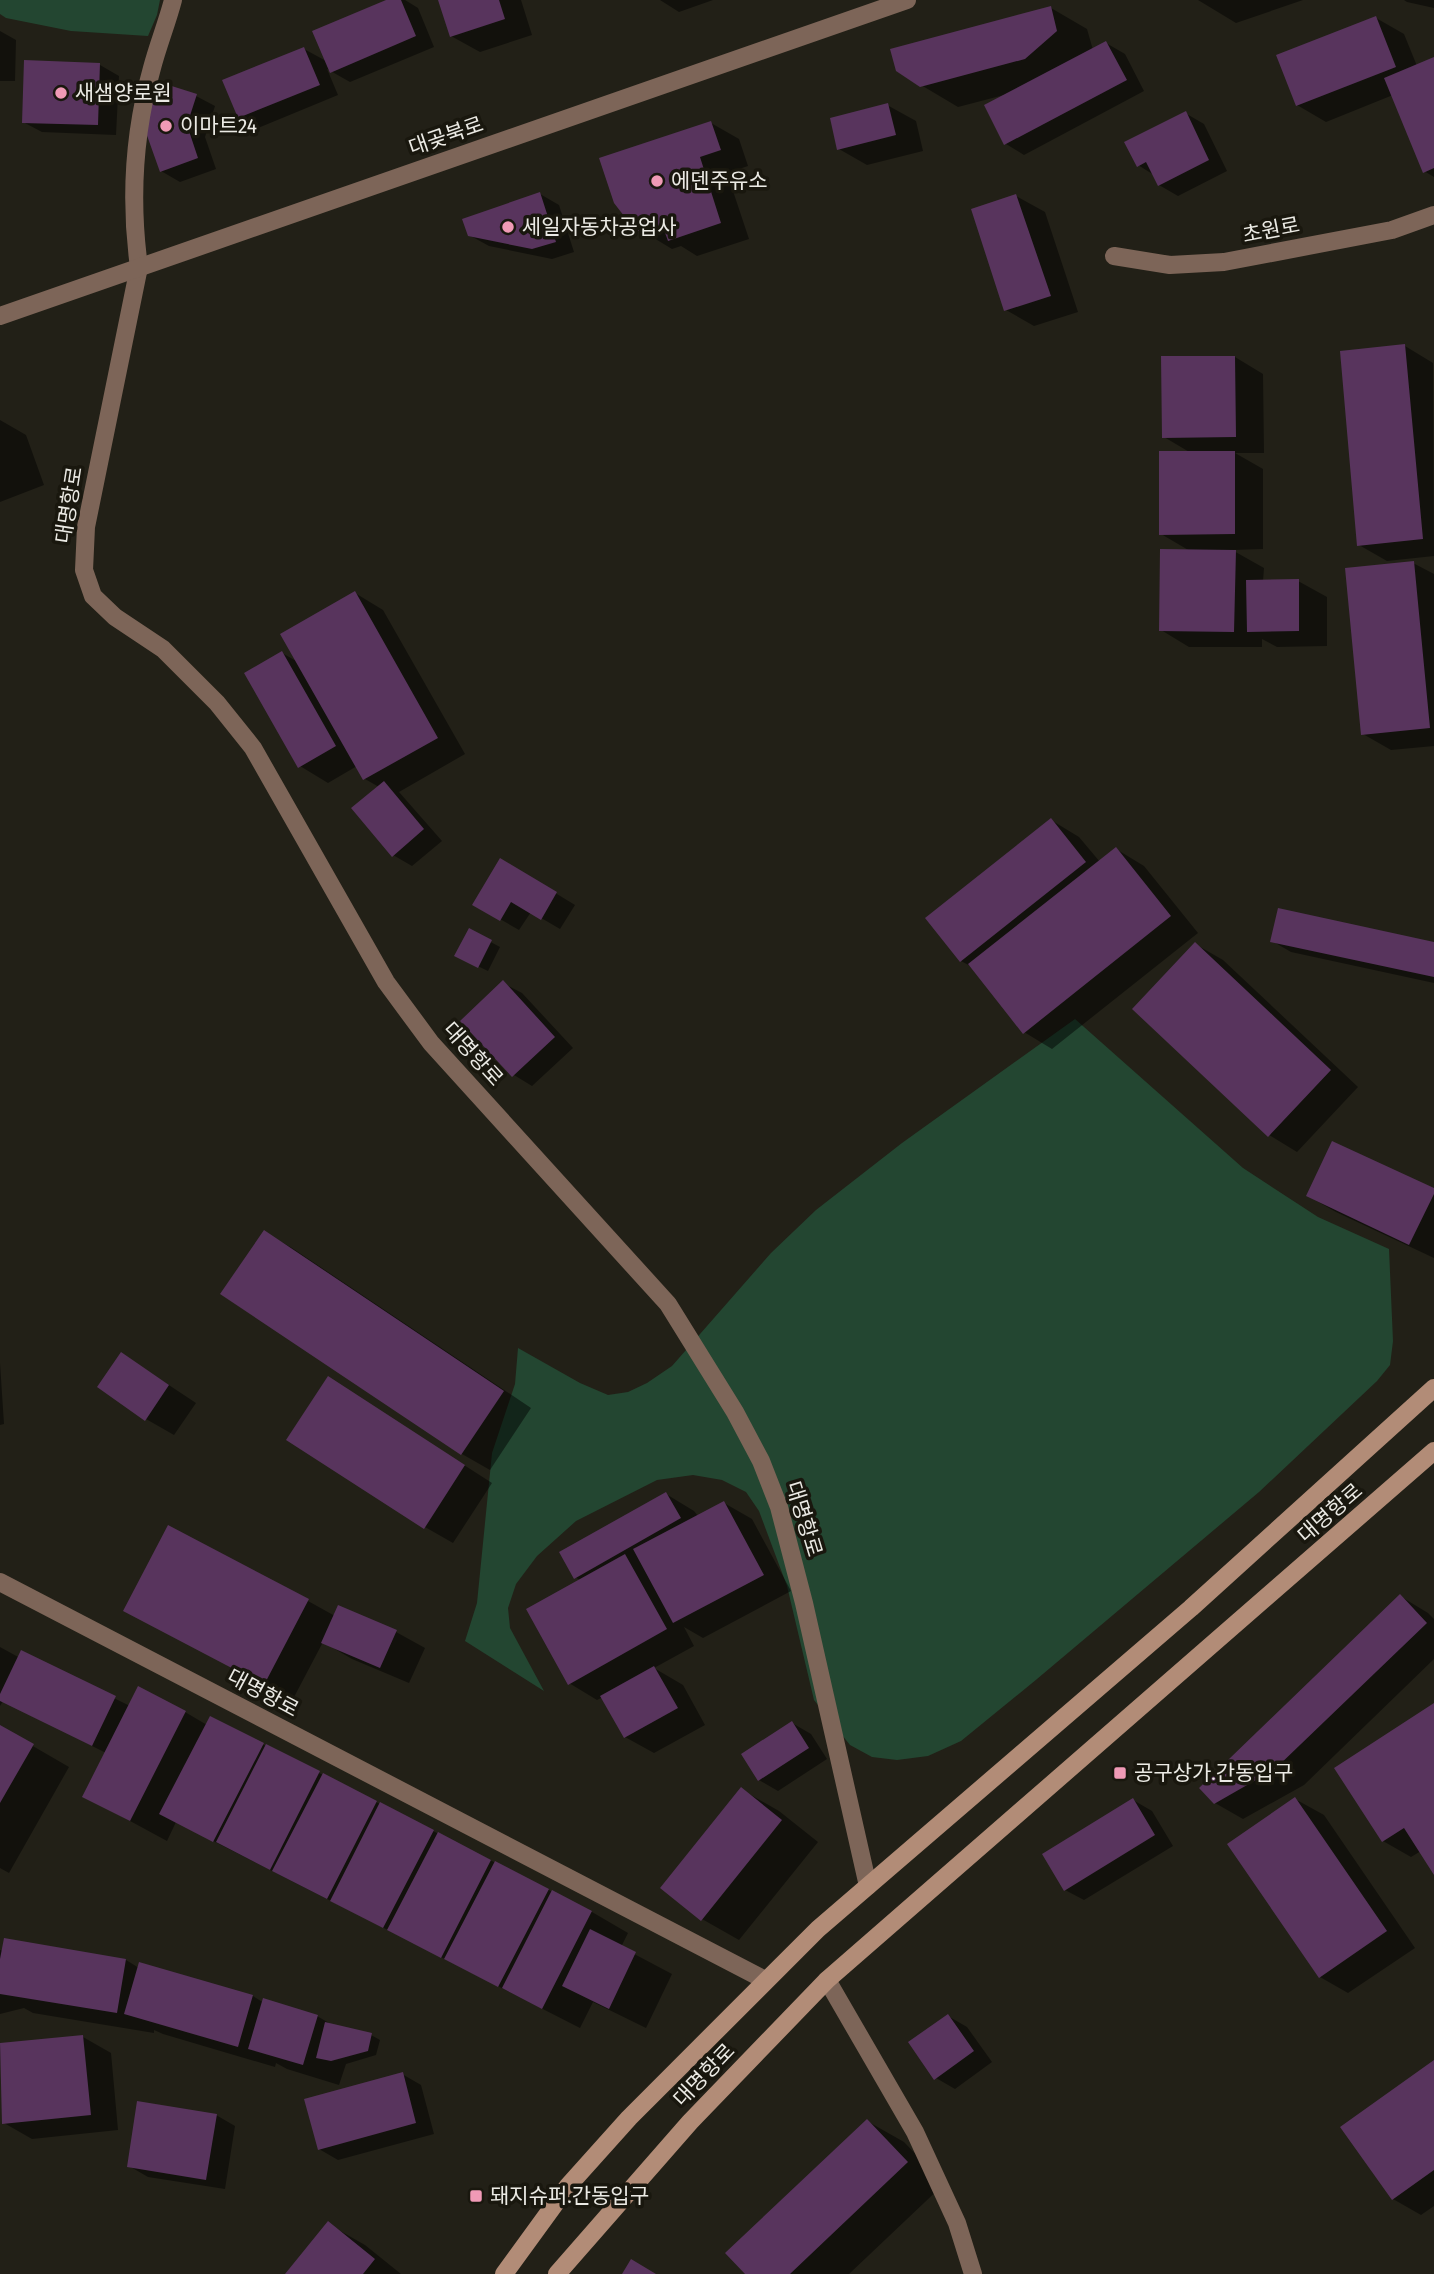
<svg xmlns="http://www.w3.org/2000/svg" width="1434" height="2274" font-family="'Fira Sans Condensed','Noto Sans KR',sans-serif">
<rect width="100%" height="100%" fill="#222017"/>
<path fill="#234631" d="M0 0H160L157 15 148 36 71 31 6 18 0 14Z
M1075 1019 1243 1168 1318 1217 1389 1249 1393 1341 1390 1365 1377 1381 1259 1492 1037 1679 961 1741 928 1756 897 1760 872 1757 850 1745 814 1700 787 1586 759 1511 746 1492 722 1480 693 1475 657 1480 576 1521 537 1556 516 1584 508 1608 510 1628 544 1691 465 1641 477 1603 492 1453 515 1384 518 1348 580 1383 608 1395 628 1392 647 1383 672 1366 771 1253 816 1210 902 1143Z"/>
<path fill="#0007" d="M391 0H405L418 8 434 47 350 82 327 69 338 95 258 128 239 117 304 49 328 62Z
M440 0H521L532 35 480 52 451 36Z
M660 0H713L679 12Z
M1198 0H1303L1236 23Z
M1404 0H1434V8L1407 2Z
M1051 8 1087 29 1093 50 1106 43 1125 54 1144 91 1024 155 1006 144 1004 95 958 107 921 85Z
M1376 18 1404 34 1417 66 1434 59V177L1424 171 1393 95 1326 122 1297 105Z
M0 31 16 40 15 81H0Z
M100 65 119 76 116 135 42 132 23 122Z
M196 96 215 106 205 137 216 169 180 182 161 171Z
M887 105 916 121 923 151 867 165 839 149Z
M1185 113 1204 124 1227 171 1178 196 1159 185 1154 175 1138 165Z
M711 123 739 139 748 166 727 173 749 239 697 256 681 246 672 249 644 232Z
M540 194 559 205 574 252 552 259 489 246 469 235Z
M1016 196 1045 212 1078 312 1034 326 1006 310Z
M1405 346 1433 363 1434 556 1387 561 1359 545Z
M1235 357 1263 374 1264 453H1235L1263 469V549L1232 550 1264 568 1263 581H1298L1327 597V646L1277 647 1262 639V647H1189L1161 630 1190 551 1161 534 1191 453 1164 437Z
M0 420 26 435 44 485 0 502Z
M1413 563 1434 574V746L1391 750 1363 734Z
M355 593 383 610 465 754 399 792 442 841 412 866 393 855 379 787 365 779 357 766 328 783 300 766 282 653 298 662Z
M1051 820 1079 837 1100 862 1116 849 1144 866 1198 933 1052 1049 1024 1032 974 968 961 961Z
M501 860 575 905 560 929 531 912 519 930 474 904Z
M470 931 500 947 488 971 465 960Z
M1272 941 1434 944V983L1291 952Z
M1195 944 1223 960 1358 1087 1297 1152 1269 1135Z
M503 983 522 993 573 1048 532 1086 514 1075Z
M1434 1190V1258L1336 1212 1308 1196Z
M264 1232 292 1248 531 1408 490 1470 462 1454Z
M122 1354 196 1403 174 1435 146 1419Z
M0 1363 4 1424 0 1425Z
M328 1378 492 1483 453 1543 425 1527Z
M666 1494 694 1511 698 1516 724 1503 752 1519 791 1591 703 1638 684 1627 694 1646 654 1668 683 1685 705 1725 654 1753 625 1737 603 1697 597 1700 569 1683 580 1580 575 1577Z
M1400 1596 1428 1613 1434 1619V1659L1304 1785 1243 1819 1215 1803Z
M308 1601 335 1616 339 1607 396 1632 425 1648 409 1683 352 1659 323 1642 293 1699 153 1626Z
M0 1647 20 1658 22 1653 130 1706 185 1712 207 1725 211 1718 592 1912 628 1933 621 1947 672 1974 646 2028 593 2002 580 2028 176 1822 167 1841 84 1796 106 1753 3 1701 0 1706Z
M1434 1705V1872L1421 1851 1411 1857 1383 1841Z
M792 1723 811 1734 827 1759 778 1791 759 1780Z
M0 1727 69 1767 9 1873 0 1868Z
M742 1790 779 1811 818 1842 739 1940 702 1919Z
M1295 1799 1324 1815 1415 1948 1348 1993 1320 1977Z
M1133 1800 1152 1811 1173 1846 1084 1900 1065 1890Z
M5 1940 126 1960 139 1968 140 1964 253 1996 264 2003 317 2016 334 2026 371 2035 380 2040 376 2055 346 2064 339 2085 287 2069 276 2063 275 2067 163 2034 154 2030V2033L33 2013 24 2008 0 2014V1950L3 1951Z
M948 2016 967 2027 992 2062 955 2089 936 2078Z
M83 2037 111 2053 118 2130 32 2139 4 2123 0 2045Z
M1434 2062V2206L1421 2215 1393 2199Z
M402 2074 421 2085 434 2134 338 2160 319 2149Z
M216 2115 235 2126 225 2189 148 2177 129 2166Z
M867 2121 904 2142 944 2184 849 2274H747Z
M328 2224 365 2245 401 2274H288Z"/>
<path fill="#58345d" d="M386 0H401L416 36 330 73 312 31Z
M438 0H499L505 19 450 37Z
M1051 6 1057 31 1025 59 920 87 896 71 890 49Z
M1376 16 1396 67 1296 106 1276 55Z
M1106 41 1127 80 1004 145 984 105Z
M304 47 320 85 238 118 222 80Z
M1434 57V168L1423 173 1384 78Z
M24 60 100 63 98 125 22 123Z
M159 82 197 94 187 125 198 158 160 172 144 127Z
M888 103 896 135 837 150 830 118Z
M1186 111 1209 160 1158 186 1146 162 1137 167 1124 142Z
M711 121 721 150 700 157 721 223 668 241 663 227 643 234 631 225 614 203 599 158Z
M540 192 556 242 532 249 468 236 462 219Z
M1016 194 1051 296 1004 311 971 209Z
M1405 344 1423 539 1357 546 1340 351Z
M1161 356H1235L1236 437 1162 438Z
M1159 451H1235V534L1159 535Z
M1160 549 1236 550 1234 632 1159 631Z
M1414 561 1430 728 1361 735 1345 568Z
M1299 579V631L1247 632 1246 580Z
M355 591 438 738 363 780 280 634Z
M282 651 336 746 298 768 244 673Z
M384 781 424 829 392 857 351 808Z
M1051 818 1086 862 960 962 925 918Z
M1116 847 1171 916 1023 1034 968 964Z
M500 858 557 892 541 920 511 902 500 921 472 905Z
M1278 908 1434 942V977L1270 942Z
M469 928 492 940 478 968 454 956Z
M1195 942 1331 1070 1268 1137 1132 1009Z
M503 980 555 1037 512 1077 460 1021Z
M1332 1141 1434 1188V1194L1409 1245 1306 1196Z
M264 1230 504 1391 461 1455 220 1294Z
M121 1352 169 1385 145 1421 97 1387Z
M328 1376 465 1465 424 1529 286 1440Z
M666 1492 681 1518 574 1579 559 1552Z
M724 1501 764 1575 673 1623 633 1549Z
M168 1525 309 1599 264 1685 123 1611Z
M625 1554 667 1629 568 1685 526 1609Z
M1400 1594 1427 1623 1275 1769 1214 1804 1199 1788Z
M338 1605 397 1630 380 1668 321 1643Z
M21 1650 116 1696 92 1746 0 1701V1694Z
M654 1666 678 1708 624 1738 600 1696Z
M138 1686 186 1711 130 1821 82 1797Z
M1434 1703V1875L1404 1828 1382 1842 1334 1768Z
M210 1716 264 1743 213 1842 159 1814Z
M792 1721 809 1748 758 1781 741 1754Z
M0 1725 34 1744 0 1803Z
M266 1744 320 1771 270 1870 216 1842Z
M323 1773 377 1801 327 1899 272 1871Z
M741 1787 782 1820 701 1921 660 1888Z
M1295 1797 1387 1931 1319 1978 1227 1844Z
M1133 1798 1155 1835 1064 1891 1042 1854Z
M380 1802 434 1830 383 1928 330 1901Z
M438 1832 491 1860 441 1958 387 1930Z
M495 1861 549 1889 498 1987 444 1959Z
M552 1890 592 1911 542 2009 502 1988Z
M590 1929 636 1952 609 2009 562 1986Z
M4 1938 126 1959 117 2013 0 1994V1959Z
M139 1962 253 1995 238 2047 124 2014Z
M263 1998 318 2015 303 2065 248 2049Z
M948 2014 974 2051 934 2080 908 2042Z
M325 2022 372 2033 368 2051 331 2061 316 2058Z
M83 2035 91 2115 2 2124 0 2043Z
M1434 2060V2170L1392 2200 1340 2127Z
M403 2072 416 2123 318 2150 304 2099Z
M137 2101 217 2114 206 2180 127 2167Z
M867 2119 908 2162 790 2274H745L725 2253Z
M328 2221 375 2259 363 2274H285Z
M631 2259 656 2274H622Z"/>
<g fill="none" stroke-linecap="round" stroke-linejoin="round">
<path stroke="#7d6558" stroke-width="18" d="M173 0C167 23 158 45 152 68 134 132 130 201 139 267L86 527 84 570 93 596 115 617 163 649 217 703 253 748 386 982 431 1043 668 1304 735 1412 761 1461 779 1507 804 1603 868 1886
M1114 256 1170 265 1224 262 1392 230 1434 215
M0 1582 765 1980
M827 1980 915 2132 957 2223 973 2274"/>
<path stroke="#7d6558" stroke-width="18" d="M0 316 907 0"/>
<path stroke="#b28c77" stroke-width="18" d="M504 2274 568 2186 629 2118 818 1929 1191 1608 1434 1388
M557 2274 690 2122 827 1980 1434 1451"/>
</g>
<g fill="#f09ab6" stroke="#19170e" stroke-width="2.5">
<circle cx="61" cy="93" r="7"/>
<circle cx="166" cy="126" r="7"/>
<circle cx="657" cy="181" r="7"/>
<circle cx="508" cy="227" r="7"/>
<rect x="1113" y="1766" width="14" height="14" rx="3.5"/>
<rect x="469" y="2189" width="14" height="14" rx="3.5"/>
</g>
<g text-anchor="middle" dominant-baseline="central" stroke-width="7" stroke-linejoin="round" paint-order="stroke">
<g font-size="21" fill="#ebeae4" stroke="#19170e" text-anchor="start">
<text x="75" y="93">새샘양로원</text>
<text x="180" y="126">이마트24</text>
<text x="671" y="181">에덴주유소</text>
<text x="522" y="227">세일자동차공업사</text>
<text x="1134" y="1773">공구상가.간동입구</text>
<text x="490" y="2196">돼지슈퍼.간동입구</text>
</g>
<g font-size="21" fill="#ebeae4" stroke="#19170e">
<text transform="translate(446 136) rotate(-19)">대곶북로</text>
<text transform="translate(1271 230) rotate(-11)">초원로</text>
<text transform="translate(69 505) rotate(-81)">대명항로</text>
<text transform="translate(473 1054) rotate(48)">대명항로</text>
<text transform="translate(1330 1513) rotate(-41)">대명항로</text>
<text transform="translate(804 1519) rotate(73)">대명항로</text>
<text transform="translate(263 1693) rotate(28)">대명항로</text>
<text transform="translate(704 2075) rotate(-46)">대명항로</text>
</g>
</g>
</svg>
